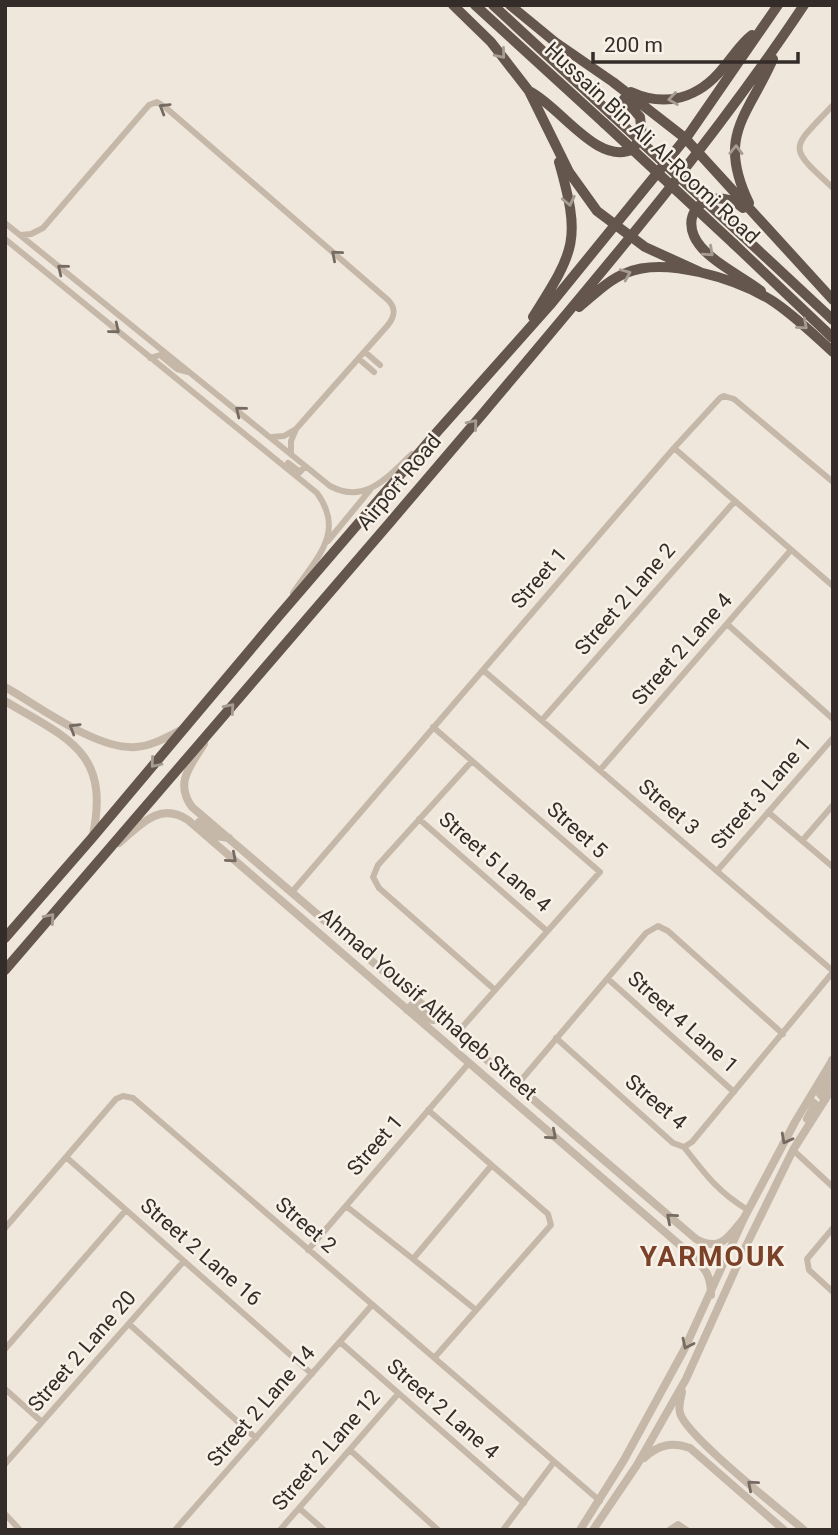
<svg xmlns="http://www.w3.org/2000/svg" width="838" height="1535" font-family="Roboto,sans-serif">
<rect width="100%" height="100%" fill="#efe7dc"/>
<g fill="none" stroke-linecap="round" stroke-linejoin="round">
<path stroke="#c6b8a9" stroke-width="6" d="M833 105C791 150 786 145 833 188
M5 223 330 486C366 505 387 477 412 454
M20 235 31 234 43 228 149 105 157 102 165 107 388 300C396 308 395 316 388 325L296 429 284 436 272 437
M5 239 317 493C346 533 316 558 293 593
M365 352 380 365
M150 358 160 355 177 369 188 372
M359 359 374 372
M674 448 833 586
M291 452V441L296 429
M288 463 300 472 305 466
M328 541 370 490
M727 624 833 719
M483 670 833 971
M542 720 735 501
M433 727 600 872 457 1033
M472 761 378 865 373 877 379 888 495 990
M600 770 791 550
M768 812 833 867
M419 819 547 931
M802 841 833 805
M717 871 833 738
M292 892 674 448 720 398 724 396 734 399 833 482
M608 979 734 1092
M556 1038 673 1143 684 1147 692 1142 833 972
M517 1085 646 933 658 926 668 931 783 1034
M428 1110 548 1214 551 1225 435 1357
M684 1147C705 1174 718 1192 748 1210
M793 1150 833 1187
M66 1157 312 1374
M346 1206 413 1259
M5 1228 116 1099 123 1096 133 1098 600 1501
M833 1228 807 1259 809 1270 833 1292
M308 1250 469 1063
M476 1310 413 1259 491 1166
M129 1324 256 1438
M340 1342 524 1503
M5 1349 126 1210
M5 1389 42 1422
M350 1450 438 1530
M5 1464 184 1261
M299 1508 324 1530
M5 1514 20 1530
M175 1530 372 1305
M280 1530 398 1394
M503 1530 554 1462
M669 1530 678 1524 687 1530"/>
<path stroke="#c6b8a9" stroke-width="8" d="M5 687C39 706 96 750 136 747 152 746 167 737 181 730
M5 701C68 739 110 751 93 835
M204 744C191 765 174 783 192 807L696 1239C721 1253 729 1236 744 1218
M199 822 216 836 229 838
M119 843C140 825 160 801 188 820L696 1259C707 1271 711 1278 711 1295
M407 1010 412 1005 432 1020H441
M825 1100 820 1094 832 1073V1060
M807 1119 815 1104 809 1099
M682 1392C681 1398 678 1406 680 1413 686 1436 781 1510 804 1530
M644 1458C659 1444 672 1442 690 1448L784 1530
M580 1530 624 1460 684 1350 744 1218 795 1122 833 1059
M593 1530 637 1465 686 1379 745 1248 793 1150 833 1087"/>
<path stroke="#64564d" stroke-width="10" d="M453 5 491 42 529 91 569 172 597 211 645 247 700 272
M475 5 604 123
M493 5 612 115
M510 5 555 42 613 82 685 138 833 300
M529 91C559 105 598 167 633 149L642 135 640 117 624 99
M631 92C666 108 699 98 723 68 733 57 740 44 752 35
M749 203C716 135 748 116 773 59
M743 208C718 186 681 205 694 236 704 259 742 276 761 291
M743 236 833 320
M734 244 833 338
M579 307C594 295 608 280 626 273 665 256 736 279 771 300 793 314 813 334 833 352
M533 317C576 249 581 240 559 162
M5 938 92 838 277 618 437 432 550 305 689 134 778 5
M5 970C165 783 326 598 485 411 596 279 708 149 804 5"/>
<path stroke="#64564d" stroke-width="10" d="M612 115 743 236
M604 123 734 244"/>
</g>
<defs><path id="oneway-chevron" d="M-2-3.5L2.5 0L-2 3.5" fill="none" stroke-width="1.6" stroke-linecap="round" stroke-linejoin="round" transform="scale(1.75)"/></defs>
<g stroke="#a69c92">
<use href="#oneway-chevron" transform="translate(501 54) rotate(50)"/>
<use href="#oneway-chevron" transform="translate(673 99) rotate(172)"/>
<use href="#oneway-chevron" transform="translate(736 150) rotate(-89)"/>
<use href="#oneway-chevron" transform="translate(569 201) rotate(78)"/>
<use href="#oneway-chevron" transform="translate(709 252) rotate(42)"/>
<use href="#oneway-chevron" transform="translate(626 274) rotate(-23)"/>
<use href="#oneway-chevron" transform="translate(803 325) rotate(41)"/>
<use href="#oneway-chevron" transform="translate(473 424) rotate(-50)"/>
<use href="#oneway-chevron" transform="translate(230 708) rotate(-49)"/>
<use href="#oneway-chevron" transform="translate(155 763) rotate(130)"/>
<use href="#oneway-chevron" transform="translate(50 918) rotate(-49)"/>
</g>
<g stroke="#766b62">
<use href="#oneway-chevron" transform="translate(164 108) rotate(-149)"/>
<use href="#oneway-chevron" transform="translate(336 255) rotate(-139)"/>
<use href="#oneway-chevron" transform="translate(62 269) rotate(-141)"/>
<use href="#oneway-chevron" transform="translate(115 329) rotate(39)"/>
<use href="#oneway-chevron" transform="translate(240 411) rotate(-141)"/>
<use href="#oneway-chevron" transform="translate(74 728) rotate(-149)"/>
<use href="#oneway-chevron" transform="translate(232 858) rotate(41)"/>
<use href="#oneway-chevron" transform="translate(552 1135) rotate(41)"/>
<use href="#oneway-chevron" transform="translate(786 1139) rotate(118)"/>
<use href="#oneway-chevron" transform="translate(671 1218) rotate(-139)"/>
<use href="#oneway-chevron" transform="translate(687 1344) rotate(116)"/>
<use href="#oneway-chevron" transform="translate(752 1485) rotate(-139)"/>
</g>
<g text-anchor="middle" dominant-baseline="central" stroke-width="5" stroke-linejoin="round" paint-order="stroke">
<g font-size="21" fill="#342c28" stroke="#f7f1e7">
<text transform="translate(652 143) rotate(43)">Hussain Bin Ali Al-Roomi Road</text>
<text transform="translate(399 482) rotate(-50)">Airport Road</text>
<text transform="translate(539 578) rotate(-49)">Street 1</text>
<text transform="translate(625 599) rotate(-49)">Street 2 Lane 2</text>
<text transform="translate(682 649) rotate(-49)">Street 2 Lane 4</text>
<text transform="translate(761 793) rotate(-49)">Street 3 Lane 1</text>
<text transform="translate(669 807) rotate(41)">Street 3</text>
<text transform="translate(577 830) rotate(42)">Street 5</text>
<text transform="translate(495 862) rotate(41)">Street 5 Lane 4</text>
<text transform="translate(428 1004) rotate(41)">Ahmad Yousif Althaqeb Street</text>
<text transform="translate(683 1022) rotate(42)">Street 4 Lane 1</text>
<text transform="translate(656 1102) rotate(40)">Street 4</text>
<text transform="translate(375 1145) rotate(-49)">Street 1</text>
<text transform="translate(306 1225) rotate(41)">Street 2</text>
<text transform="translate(201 1252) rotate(41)">Street 2 Lane 16</text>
<text transform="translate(82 1351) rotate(-49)">Street 2 Lane 20</text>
<text transform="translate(261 1406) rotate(-49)">Street 2 Lane 14</text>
<text transform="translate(443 1409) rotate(41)">Street 2 Lane 4</text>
<text transform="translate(326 1450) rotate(-49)">Street 2 Lane 12</text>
</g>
<g font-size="28" font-weight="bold" letter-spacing="2" fill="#7b4129" stroke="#f7f1e7">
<text x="713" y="1256">YARMOUK</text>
</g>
</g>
<rect width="838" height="1535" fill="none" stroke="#342c28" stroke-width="14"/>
<path d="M593 52v10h205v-10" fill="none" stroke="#342c28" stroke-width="3.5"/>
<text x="604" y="52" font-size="21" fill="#342c28" stroke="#f7f1e7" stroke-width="5" paint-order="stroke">200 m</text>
</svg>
